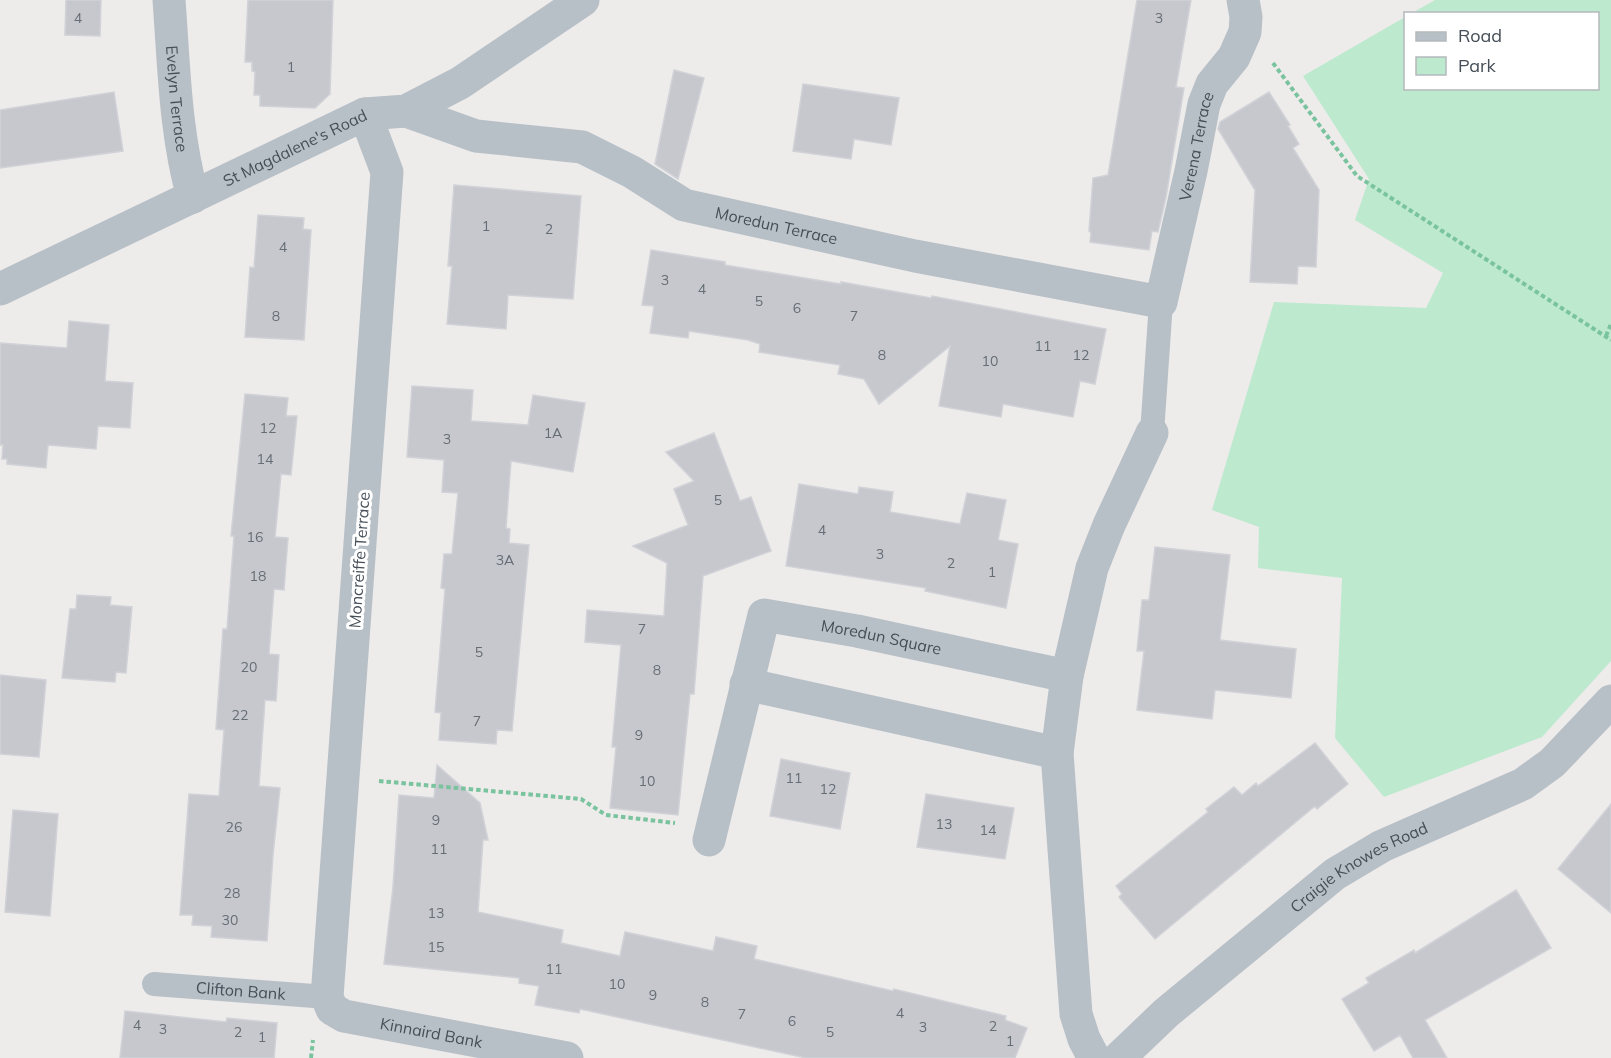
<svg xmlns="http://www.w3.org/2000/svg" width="1611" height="1058" font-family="Mulish,sans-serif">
<rect width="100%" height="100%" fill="#eeebeb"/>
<path fill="#bde9ce" d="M1435 0H1611V661L1542 737 1384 797 1335 738 1342 578 1258 568 1259 527 1212 510 1274 302 1426 308 1443 273 1355 220 1369 179 1303 76 1405 17 1406 88H1598V14L1412 13Z"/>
<path fill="#c6c8ce" stroke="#d0d2d7" stroke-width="1.5" d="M66 0H101L100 36 65 35Z
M248 0H333L330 94 315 108 260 106V95H254L255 72 252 71V62H245Z
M1137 0H1191L1176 87 1184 88 1166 197 1158 232 1152 231 1149 250 1090 242 1091 233 1089 231 1093 178 1108 175Z
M674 70 704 78 678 179 655 164Z
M803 84 899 98 891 145 854 139 851 159 793 151Z
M114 92 123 151 0 168V110Z
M1269 92 1290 125 1288 126 1299 144 1293 148 1319 190 1316 267 1298 266 1297 284 1250 282 1255 190 1218 129 1220 122Z
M454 185 581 196 573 299 508 295 506 329 447 324 452 266H448Z
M258 215 304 218 303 229 311 230 304 340 245 337 250 267 254 268Z
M651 250 725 262V265L841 284V282L931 298 932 296 1106 329 1095 384 1080 381 1073 417 1003 404 1001 417 939 406 950 346 879 404 864 379 838 374 840 365 759 352 760 344 748 340 689 331 688 338 650 333 654 306 642 305Z
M69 321 109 325 105 381 133 383 130 428 98 426 96 449 48 445 46 468 7 464V459H2L3 445H0V343L67 348Z
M412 386 473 390 471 421 528 425 533 395 585 403 573 472 511 461 506 528 510 529 509 543 529 545 512 731 497 730 496 744 439 740 441 713 435 712 445 589 441 588 444 554H452L458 493 442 492 444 460 407 457Z
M245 394 288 398 286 416H297L291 475 281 474 275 537 288 538 286 563 284 590 274 589 269 654 279 655 276 701 265 700 259 786 280 788 273 855 267 941 211 937 212 926 192 925 193 915H180L189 794 219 796 224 730 216 729 223 629H227L234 536H231Z
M714 433 740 501 751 497 771 551 703 576 694 694H690L678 815 610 808 616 747H612L621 645 585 642 587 610 664 616 667 563 633 546 688 525 674 489 694 481 666 452Z
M799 484 858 494 859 487 893 492 890 512 960 524 967 493 1006 500 998 540 1018 544 1006 608 925 591 926 588 786 566Z
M1155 547 1230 555 1220 640 1296 649 1291 698 1215 690 1212 719 1137 710 1144 651H1137L1142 600H1149Z
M77 595 111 597 110 605 132 607 126 673 116 672 115 682 62 678 70 609H76Z
M0 675 46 680 39 757 0 754Z
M1315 743 1348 784 1317 809 1315 806 1155 939 1119 897 1122 894 1116 886 1208 812 1206 809 1234 787 1242 795 1256 783 1258 786Z
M781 759 850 773 840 829 770 816Z
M437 765 480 803 488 840H483L478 912 563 930 561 943 620 956 625 932 713 951 716 937 757 946 754 959 893 991 894 989 1006 1016 1005 1020 1027 1028 1015 1058H806L580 1009 579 1013 535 1005 539 986 519 983V978L384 964 393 887 399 795 434 798Z
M926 794 1014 808 1005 859 917 847Z
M1611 804V913L1558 869Z
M13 810 58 814 50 916 5 912Z
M1516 890 1551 948 1425 1020 1447 1058H1413L1400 1035 1374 1051 1342 999 1369 983 1366 978 1414 950 1415 953Z
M125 1011 226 1022 227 1018 277 1023 274 1058H120Z"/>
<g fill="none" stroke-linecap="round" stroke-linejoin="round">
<path stroke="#79c39e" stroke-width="4" stroke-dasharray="4.5 3" stroke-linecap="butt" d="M1273 63 1357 176 1611 340
M1606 336 1611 324
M379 781 581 799 606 815 675 823
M311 1058 313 1040"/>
<g stroke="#b8c0c7" stroke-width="24">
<path d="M1152 433 1161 302"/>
<path id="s1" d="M154 984 327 997"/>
</g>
<g stroke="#b8c0c7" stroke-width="33">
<path id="s2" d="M169 0C174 66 175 133 193 197"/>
<path id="s3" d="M406 111 476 136 582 147 632 172 684 205 915 256 1161 302 1191 171 1204 104 1212 84 1234 57 1245 32 1246 17 1243 0"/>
<path id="s4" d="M365 114 387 172 327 997 332 1009 344 1016 567 1058"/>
<path id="s5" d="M0 289 365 114 406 111 460 83 583 0"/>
<path d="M746 684 1057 753"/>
<path id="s6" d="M709 840 764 615 857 631 1067 676"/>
<path d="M1094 1058 1084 1039 1076 1014 1057 753 1067 676 1092 568 1109 525 1152 433"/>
<path id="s7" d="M1119 1058 1166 1013 1335 874 1382 846 1523 784 1552 763 1611 701"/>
</g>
</g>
<g text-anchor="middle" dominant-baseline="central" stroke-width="6" stroke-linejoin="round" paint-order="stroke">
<g font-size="14" fill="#666d75">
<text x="78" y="18">4</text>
<text x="1159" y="18">3</text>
<text x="291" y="67">1</text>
<text x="486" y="226">1</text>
<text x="549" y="229">2</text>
<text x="283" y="247">4</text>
<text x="665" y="280">3</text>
<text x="702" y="289">4</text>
<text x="759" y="301">5</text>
<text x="797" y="308">6</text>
<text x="276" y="316">8</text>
<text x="854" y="316">7</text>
<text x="1043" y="346">11</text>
<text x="882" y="355">8</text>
<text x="1081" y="355">12</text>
<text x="990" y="361">10</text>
<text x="268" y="428">12</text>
<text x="553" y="433">1A</text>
<text x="447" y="439">3</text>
<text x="265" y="459">14</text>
<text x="718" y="500">5</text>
<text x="822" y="530">4</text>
<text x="255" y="537">16</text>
<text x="880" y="554">3</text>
<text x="505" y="560">3A</text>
<text x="951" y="563">2</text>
<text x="992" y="572">1</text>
<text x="258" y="576">18</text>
<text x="642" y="629">7</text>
<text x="479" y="652">5</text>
<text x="249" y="667">20</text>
<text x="657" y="670">8</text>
<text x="240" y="715">22</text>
<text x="477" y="721">7</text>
<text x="639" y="735">9</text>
<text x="794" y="778">11</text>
<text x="647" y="781">10</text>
<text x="828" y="789">12</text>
<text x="436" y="820">9</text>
<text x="944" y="824">13</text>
<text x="234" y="827">26</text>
<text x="988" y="830">14</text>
<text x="439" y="849">11</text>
<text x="232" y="893">28</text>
<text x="436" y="913">13</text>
<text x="230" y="920">30</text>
<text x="436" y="947">15</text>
<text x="554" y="969">11</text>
<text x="617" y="984">10</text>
<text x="653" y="995">9</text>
<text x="705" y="1002">8</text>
<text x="900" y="1013">4</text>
<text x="742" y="1014">7</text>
<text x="792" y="1021">6</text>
<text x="137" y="1025">4</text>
<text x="993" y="1026">2</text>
<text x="923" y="1027">3</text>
<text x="163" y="1029">3</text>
<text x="238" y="1032">2</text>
<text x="830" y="1032">5</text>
<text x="262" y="1037">1</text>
<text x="1010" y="1041">1</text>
</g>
<g font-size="16" fill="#464f57" stroke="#fff">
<text stroke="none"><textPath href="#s2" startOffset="99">Evelyn Terrace</textPath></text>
<text stroke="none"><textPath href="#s3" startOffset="945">Verena Terrace</textPath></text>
<text stroke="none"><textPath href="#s5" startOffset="327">St Magdalene's Road</textPath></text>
<text stroke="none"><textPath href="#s3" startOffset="393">Moredun Terrace</textPath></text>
<text transform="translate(359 560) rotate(-86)">Moncreiffe Terrace</text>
<text stroke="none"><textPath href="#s6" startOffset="351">Moredun Square</textPath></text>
<text stroke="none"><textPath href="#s7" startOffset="308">Craigie Knowes Road</textPath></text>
<text stroke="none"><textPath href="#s1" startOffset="87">Clifton Bank</textPath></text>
<text stroke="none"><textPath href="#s4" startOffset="1005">Kinnaird Bank</textPath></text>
</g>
</g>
<rect x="1404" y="12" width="195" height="78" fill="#ffffff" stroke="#b5b9bc" stroke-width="1.5"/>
<rect x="1416" y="32" width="30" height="9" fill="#b8c0c7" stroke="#b5b9bc" stroke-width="1.5"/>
<text x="1458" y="42" font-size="18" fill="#464f57">Road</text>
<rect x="1416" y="57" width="30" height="18" fill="#bde9ce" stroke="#b5b9bc" stroke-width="1.5"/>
<text x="1458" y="72" font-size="18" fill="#464f57">Park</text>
</svg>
